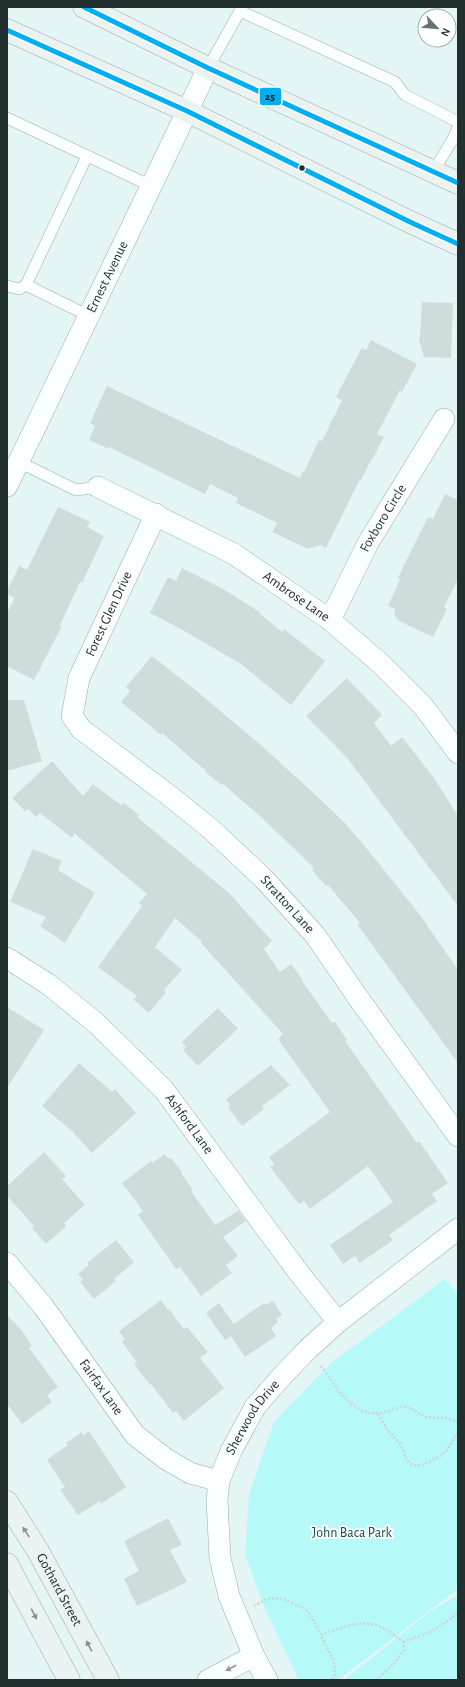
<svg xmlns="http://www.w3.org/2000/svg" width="465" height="1687" font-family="'Alegreya Sans',sans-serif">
<rect width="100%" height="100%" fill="#e3f6f5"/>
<path fill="#b5f9f8" d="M445 1279 458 1295V1589L338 1680H299L265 1609 245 1555 249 1495 274 1422 330 1364Z
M458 1595V1680H344L428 1613Z"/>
<path fill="#cedddc" d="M422 302 453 303 451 358 424 357 419 340 420 336Z
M371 340 417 364 402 392 400 390 377 434 384 437 373 458H372L361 480 360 479 326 548 321 545 308 549 272 532 277 523 236 503 238 498 210 484 205 494 109 447V449L89 440 95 426 90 423 107 386 300 478 303 471 304 472 319 440 322 441 342 400 336 397 350 370 362 348 366 350Z
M445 494 458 500V579L444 607 447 609 433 637 399 621 395 617V609L388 606 400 580 398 578 407 559 428 517 433 519Z
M58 507 90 522 87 527 104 536 82 583 80 582 60 625 62 626 34 680 7 666V613L14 599V597L7 594V591L19 566 27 570Z
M182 568 223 589 261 613 260 614 282 632 284 629 325 661 291 705 241 664 181 629 150 613 168 577 176 581Z
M152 656 193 688 262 746 319 798 345 823 368 850 420 915 458 970V1063L357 924 360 923 328 885 326 886 312 870 314 868 260 816 223 784 222 785 205 772 206 771 162 733 161 735 121 702 130 691 126 687Z
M347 678 382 715 374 723 391 746 402 737 434 778 458 816V906L348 759 306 716Z
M7 700H24L42 761 7 771Z
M52 761 83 796 93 784 121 805 124 803 139 815 137 817 229 893 272 941 264 949 280 972 291 964 303 980 302 981 332 1023 335 1022 347 1040 345 1041 417 1143 419 1141 448 1183 432 1194 437 1201 389 1235 393 1240 360 1263 355 1256 343 1264 330 1245 393 1202 368 1166 310 1209 304 1201 299 1204 270 1167 274 1164 269 1157 330 1112 278 1039 283 1034 201 943 202 942 175 918 155 947 182 970 164 990 166 992 149 1013 134 1000 137 996 98 967 142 906 139 903 147 894 74 833 72 838 40 813 36 817 28 809 25 811 12 798Z
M33 849 62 861 58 870 95 893 65 943 40 926 46 917 10 902Z
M7 1007 44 1030 7 1088Z
M218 1008 238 1029 198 1066 183 1050 186 1047 182 1042Z
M79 1063 112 1092 115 1089 136 1113 92 1153 72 1131 42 1106Z
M271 1065 290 1085 262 1106 264 1109 242 1126 228 1107 230 1105 226 1099Z
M44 1152 66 1176 62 1179 85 1205 64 1223 66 1226 46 1244 32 1228 34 1226 7 1196V1186Z
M165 1154 169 1159 171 1158 182 1172 181 1173 193 1190 191 1191 215 1225 238 1211 246 1221 223 1237 238 1256 226 1265 232 1273 201 1296 180 1267 176 1269 138 1215 143 1211 122 1183 151 1161 152 1163Z
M116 1240 134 1262 114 1279 116 1281 94 1299 80 1282 83 1280 78 1274 89 1265 87 1263Z
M161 1300 168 1310 169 1309 184 1329 187 1327 208 1352 200 1358 224 1388 184 1421 176 1411 173 1413 151 1384 150 1385 134 1364 137 1362 122 1342 125 1339 119 1331Z
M273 1301 282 1315 276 1319 278 1322 271 1328 276 1336 245 1357 231 1336 225 1340 206 1313 219 1303 234 1324 264 1303 266 1305Z
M7 1315 23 1332 32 1346 29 1348 58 1387 47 1395 52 1402 22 1424 7 1404Z
M89 1431 126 1487 101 1504 100 1501 78 1515 60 1490 65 1487 47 1460 68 1445 66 1443 82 1432 83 1436Z
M168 1518 182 1545 170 1550 187 1582 137 1606 124 1579 139 1571 124 1541Z"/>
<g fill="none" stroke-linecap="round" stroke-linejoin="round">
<g stroke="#9baaa9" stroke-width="12">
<path id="lane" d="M208 68 240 11 395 82 405 95 458 122
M7 118 151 186
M433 172 453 139 458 127
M26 285 89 316
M7 286 19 289 26 285 87 156
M19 462 76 490 98 487"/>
</g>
<g stroke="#9baaa9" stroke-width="22">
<g id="street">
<path id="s1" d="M7 486 208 68"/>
<path id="s2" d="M98 487 234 554 330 620 381 664 423 706 458 753"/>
<path id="s3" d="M156 514 79 678 72 716 81 729 171 797 212 830 263 878 315 935 359 999 458 1136"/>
<path id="s4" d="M330 620 368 543 444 419"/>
<path id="s5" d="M7 958 48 984 96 1023 164 1090 299 1273 338 1322"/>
<path id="s6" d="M7 1263 43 1306 135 1435 166 1459 190 1473 219 1481"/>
<path d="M208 1680 254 1656"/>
<path id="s7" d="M267 1680 254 1656 229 1596 220 1558 217 1500 219 1481 231 1451 255 1407 283 1375 308 1349 338 1322 458 1229"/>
</g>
</g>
<g stroke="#9baaa9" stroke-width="23">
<g id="secondary">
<path d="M84 7 208 68 458 183"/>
<path d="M7 30 187 111 410 222 458 244"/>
<path id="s8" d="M7 1502 38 1551 108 1680"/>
<path d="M7 1564 69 1680"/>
</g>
</g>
<path stroke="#cfd4d4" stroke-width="2.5" stroke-dasharray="2 2" stroke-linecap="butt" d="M321 1366C335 1385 352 1417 380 1413 389 1412 397 1406 407 1407 414 1408 420 1417 429 1417 441 1419 446 1416 458 1423
M378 1414 387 1429 401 1445 406 1459 411 1464 417 1466 425 1464 440 1456 447 1450 458 1432
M254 1606 269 1598 282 1599 304 1608 311 1615 334 1662 335 1674 333 1680
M321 1635C355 1623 372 1614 403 1642L404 1650 393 1665 376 1680
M403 1642C424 1635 442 1628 458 1612"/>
<use href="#lane" stroke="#fbfefe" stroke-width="11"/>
<use href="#street" stroke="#fbfefe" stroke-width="21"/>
<use href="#secondary" stroke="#eaf2f2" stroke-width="22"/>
<g stroke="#fff" stroke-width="8">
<path id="bus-1" d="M84 7 208 68 458 183
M7 30 187 111 410 222 458 244"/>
</g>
<use href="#bus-1" stroke="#00aff2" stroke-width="5"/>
</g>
<defs><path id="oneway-solid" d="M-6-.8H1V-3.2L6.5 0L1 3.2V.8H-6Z"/></defs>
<g fill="#869090">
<use href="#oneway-solid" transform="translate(26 1532) rotate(-122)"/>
<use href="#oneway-solid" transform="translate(34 1614) rotate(62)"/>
<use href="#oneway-solid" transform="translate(89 1646) rotate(-118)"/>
</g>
<use fill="#8e9696" href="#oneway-solid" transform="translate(231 1668) rotate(152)"/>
<circle fill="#222f2f" stroke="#fff" stroke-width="1.5" cx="302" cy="168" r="3.5"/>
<g text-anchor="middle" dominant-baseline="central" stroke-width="4" stroke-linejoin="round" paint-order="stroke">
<g font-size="14" fill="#222f2f" stroke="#fff">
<text stroke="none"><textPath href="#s1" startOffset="232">Ernest Avenue</textPath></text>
<text stroke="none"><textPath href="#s4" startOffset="115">Foxboro Circle</textPath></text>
<text stroke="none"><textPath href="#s2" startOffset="227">Ambrose Lane</textPath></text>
<text transform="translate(109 614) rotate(-65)">Forest Glen Drive</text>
<text stroke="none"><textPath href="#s3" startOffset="507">Stratton Lane</textPath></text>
<text stroke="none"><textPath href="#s5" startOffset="248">Ashford Lane</textPath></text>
<text stroke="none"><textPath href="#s6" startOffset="156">Fairfax Lane</textPath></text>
<text stroke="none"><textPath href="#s7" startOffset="281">Sherwood Drive</textPath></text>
<text stroke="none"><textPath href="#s8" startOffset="102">Gothard Street</textPath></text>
</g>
<g font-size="14" fill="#144d4d" stroke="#fff">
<text x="352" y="1533">John Baca Park</text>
</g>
</g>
<rect stroke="#fff" stroke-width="1.5" x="259" y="87" width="23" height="19" rx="4" fill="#00aff2"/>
<g font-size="11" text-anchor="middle" font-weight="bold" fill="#111">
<text x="270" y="100">25</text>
</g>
<rect width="465" height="1687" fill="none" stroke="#222f2f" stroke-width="16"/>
<g transform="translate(437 28) rotate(116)"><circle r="19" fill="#ffffff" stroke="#a7acac"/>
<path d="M0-3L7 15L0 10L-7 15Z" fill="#667574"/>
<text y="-6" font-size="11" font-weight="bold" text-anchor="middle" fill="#222f2f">N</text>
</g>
</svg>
